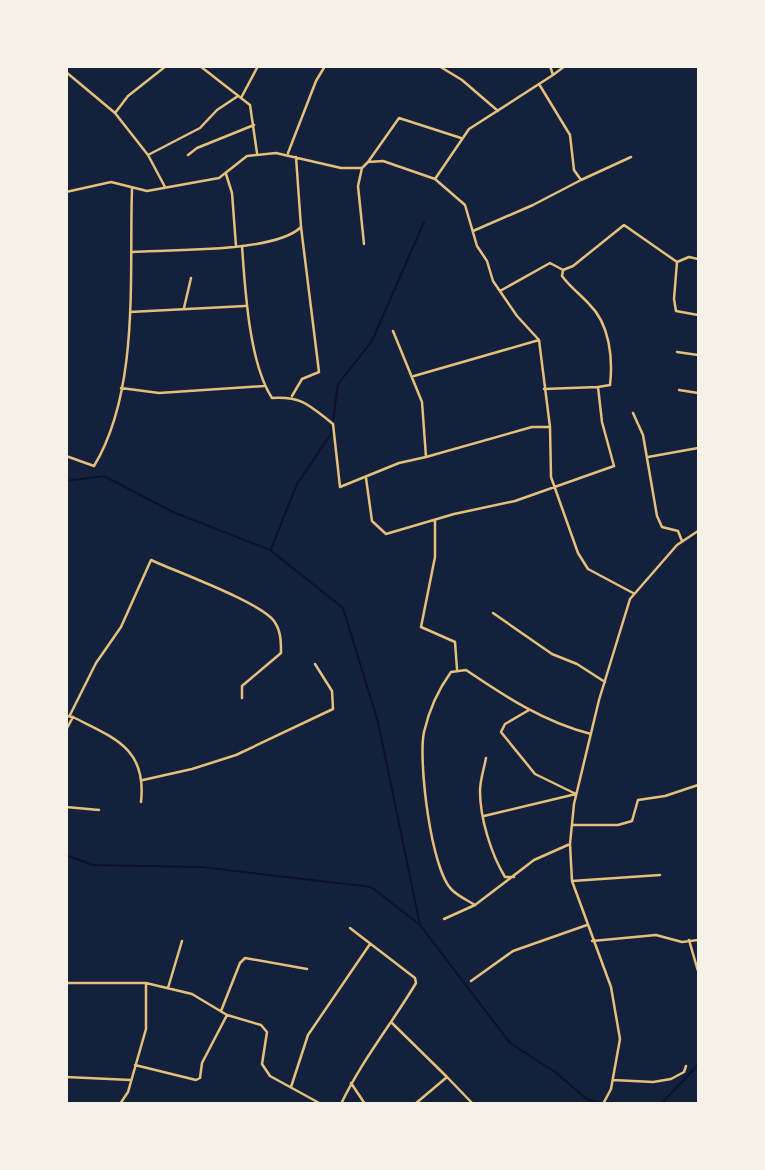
<svg xmlns="http://www.w3.org/2000/svg" width="765" height="1170" font-family="'Libre Baskerville',serif">
<rect width="100%" height="100%" fill="#14213d"/>
<g fill="none" stroke-linecap="round" stroke-linejoin="round">
<path stroke="#0b132b" stroke-width="2" d="M333 421 338 384 372 341 424 222
M66 481 104 476 173 512 270 550 343 608 378 722 420 925
M271 549 297 484 331 434 332 427
M66 855 93 865 201 867 371 887 420 925 510 1043 555 1072 588 1100 608 1104
M661 1104 698 1065"/>
<path stroke="#e5c07b" stroke-width="2.5" d="M200 66 250 105 257 153
M439 66 462 80 498 111
M66 72 115 113
M553 75 565 66
M241 98 258 66
M288 153 316 81 325 66
M148 155 200 128 217 110 238 96
M188 155 197 148 254 125
M368 162 399 118 461 138
M362 168 358 186 364 244
M226 174 232 193 236 246
M435 179 469 129 553 75 550 66
M581 180 631 157
M165 187 148 155 115 113 128 96 166 66
M66 192 111 182 147 191 219 178 247 156 276 153 341 168H362L368 162 383 161 435 179 465 205 477 246 487 261 493 281 517 316 539 340 550 427 551 477 578 553 588 569 633 593
M66 215V224
M473 231 533 205 581 180 574 170 570 135 539 84
M242 246C245 288 249 363 272 398 303 396 310 406 333 424L340 487 399 463 426 457
M131 252C171 249 275 253 301 227L296 157
M677 262 689 257 698 259
M563 270 562 276C571 288 580 294 589 304 610 324 613 359 610 385L598 387
M500 291 550 263 563 270 573 266 624 225 677 262 674 299 676 311 698 315
M184 308 191 278
M130 312 245 306
M393 331 422 402 426 457 532 427H550
M677 352 698 355
M414 376 539 340
M121 388 159 393 264 386
M679 390 698 393
M292 396 302 379 319 372 301 227
M633 413 643 435 657 516 662 527 678 531 682 541
M66 456 94 466C140 390 129 275 132 189
M648 457 698 448
M366 478 372 521 386 534 454 514 515 501 614 466 602 422 598 387 544 389
M435 521V557L421 627 455 642 457 669
M493 613 552 654 577 664 605 682
M70 715 96 663 121 627 151 560C177 572 260 602 274 621 281 631 281 641 281 653L242 686V698
M66 716 73 717 66 730
M73 717C114 738 147 748 141 802
M66 737V753
M486 758C484 769 480 780 480 791 480 818 491 854 505 877H514
M143 780 192 769 236 755 333 709 332 691 315 664
M66 807 99 810
M484 816 576 794 535 774 501 732 505 724 529 710
M572 825H618L632 821 638 800 665 796 698 785
M572 881 660 875
M475 905C467 900 458 896 452 890 431 871 418 760 424 732 429 710 438 690 451 672L466 670C506 697 544 722 591 734
M444 919 475 905 534 860 570 844
M689 940 698 971
M592 941 656 935 682 942 698 940
M471 981 513 951 587 925
M66 983H146
M168 988 182 941
M221 1011 240 963 245 958 307 969
M392 1023 447 1077
M135 1065 196 1080 200 1078 202 1063 227 1015
M66 1077 131 1080
M613 1080 653 1082 671 1079 684 1072 686 1066
M351 1083 365 1104
M291 1087 308 1035 370 944
M120 1104 128 1092 146 1029V983L192 994 227 1015 261 1025 267 1032 262 1064 270 1076 321 1104
M341 1104C362 1060 391 1025 416 983L415 978 350 928
M415 1104 447 1077 473 1104
M603 1104 611 1089 620 1039 611 987 572 881 570 844 574 804 599 700 630 599 677 545 698 531"/>
</g>
<rect width="765" height="1170" fill="none" stroke="#f6f1e7" stroke-width="136"/>
</svg>
